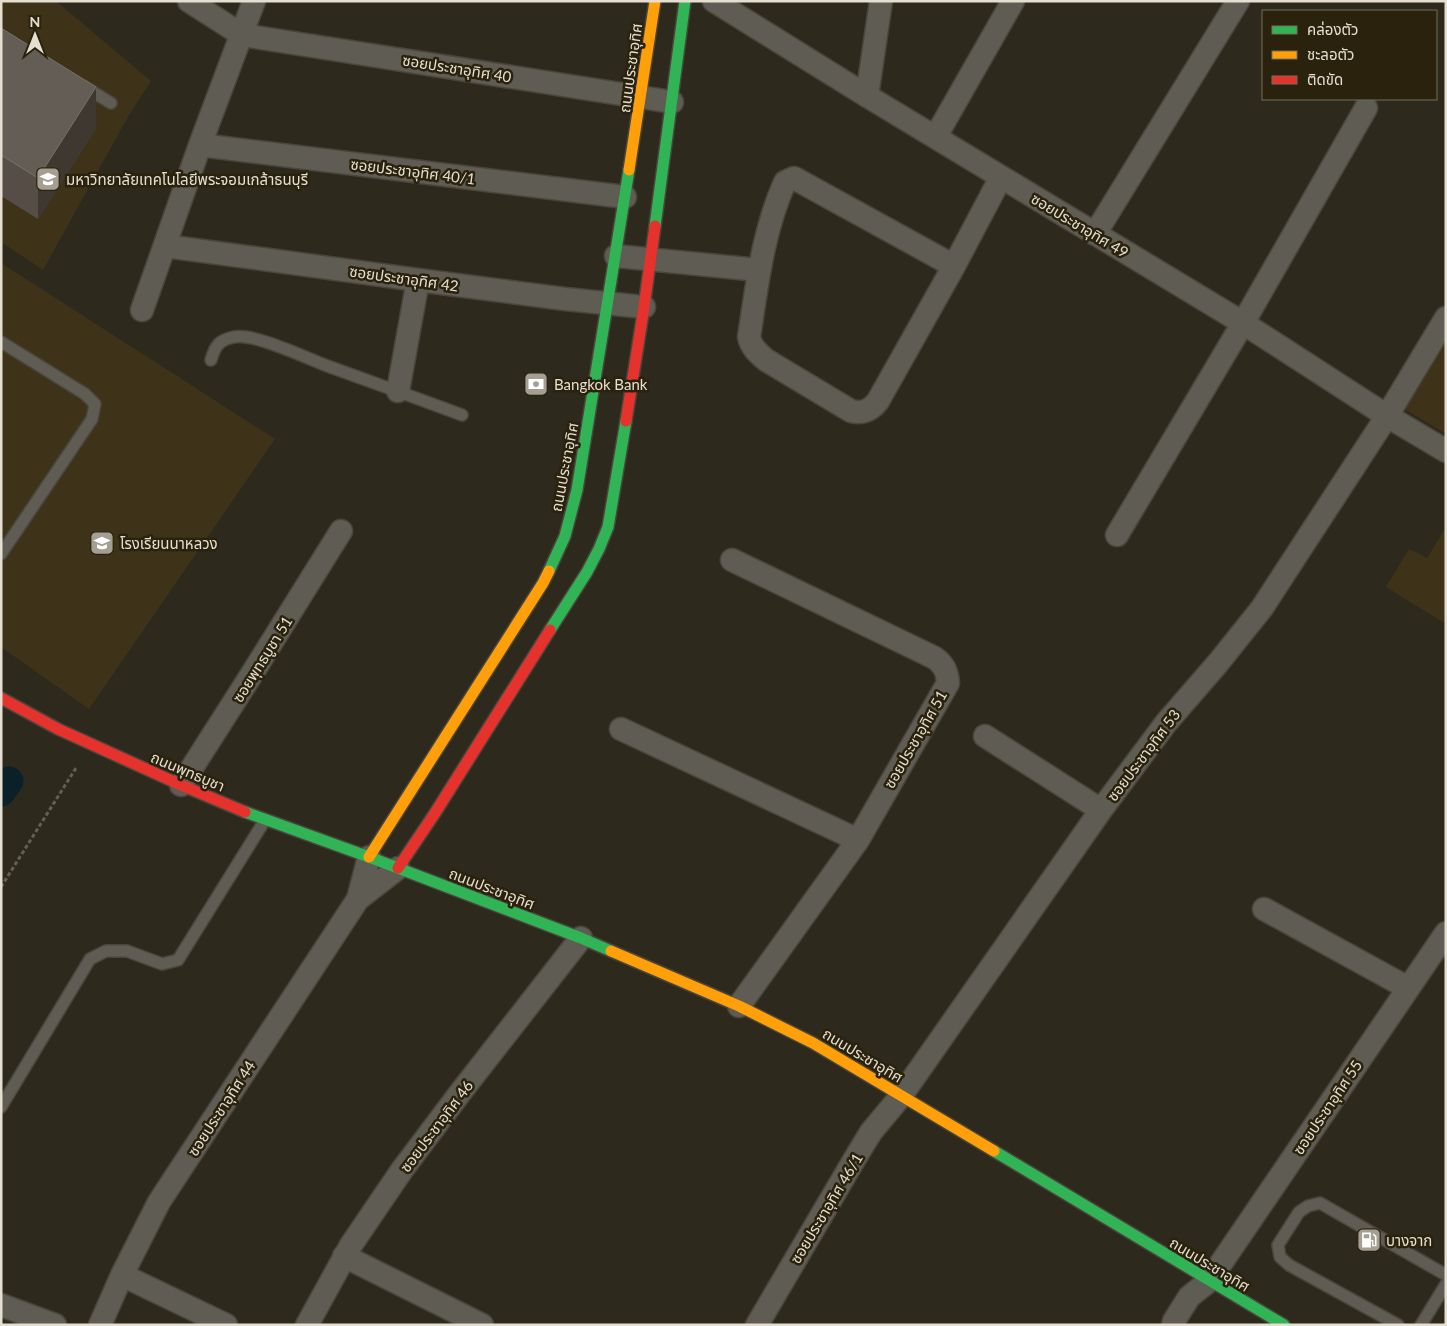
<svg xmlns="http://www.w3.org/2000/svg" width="1447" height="1326" font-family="Lato,'Noto Sans Thai',sans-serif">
<rect width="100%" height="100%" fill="#2e291d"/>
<path fill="#3e3318" d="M1 1H56L151 81 129 115 43 270 1 242Z
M1 263 275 439 89 709 1 647Z
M1446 333V434L1401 407Z
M1446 527V624L1386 587 1409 549 1427 558Z"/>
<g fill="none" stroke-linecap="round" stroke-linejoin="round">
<path stroke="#0b2129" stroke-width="29" d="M1 792 9 781"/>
<g stroke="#4a453c" stroke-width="14">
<path id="lane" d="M83 86 111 103
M1 342 85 394 95 404 92 419 1 554
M211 360C215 346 219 340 234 337 254 333 304 357 325 365 371 382 417 398 462 415
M1 1107 90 959 106 951H127L162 964 178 960 265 820
M1398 1325 1289 1265 1280 1257 1278 1245 1299 1212 1308 1206 1320 1203 1446 1275
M1421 1325 1446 1284"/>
</g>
<g stroke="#4a453c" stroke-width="25">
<path id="street" d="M189 1 242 35 672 102
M714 1 867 96 1243 323 1387 416 1446 451
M867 96 881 1
M936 136 1013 1
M200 145 625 197
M1095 234 1238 1
M165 246 418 280 565 299 644 307
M616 256 759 270
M954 266 794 178 785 182C763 231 757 285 749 337 751 347 758 353 766 360L851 411C863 414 871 410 878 401L954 266 1001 177
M142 310 200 145 254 1
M398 391 418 280
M1117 535 1243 323 1366 108
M732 560 935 658C944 665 947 671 948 683L858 840 739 1006
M621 729 858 840
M985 736 1101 810
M181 785 250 677 341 531
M358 899 398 868
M1264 909 1408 988
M344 1256 482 1325
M122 1275 226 1325
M1 1305 55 1325
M100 1325 122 1275 159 1202 358 899 369 857
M307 1325 351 1245 402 1170 460 1093 581 938
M757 1325 854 1160 871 1132 901 1096 1101 810 1166 723 1218 663 1262 608 1387 416 1446 318
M1173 1325 1174 1321 1189 1297 1209 1281 1446 933"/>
</g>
<g stroke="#4a453c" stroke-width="14">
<path id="fast" d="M655 226 685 1
M549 571 565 536 577 490 629 170
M550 630 587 572 599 549 608 527 626 421
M245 812 369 857 581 938 611 951
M994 1151 1284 1325"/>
</g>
<g stroke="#4a453c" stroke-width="14">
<path id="slow" d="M629 170 655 1
M369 857 543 583 549 571
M611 951 739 1006 813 1043 994 1151"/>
</g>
<g stroke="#4a453c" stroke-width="14">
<path id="jam" d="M626 421 644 307 655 226
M1 698 58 729 181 785 245 812
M398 868 435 813 550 630"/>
</g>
<path stroke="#625f57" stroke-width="3" stroke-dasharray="4 2.5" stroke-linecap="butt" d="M1 887 76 768"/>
<use href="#lane" stroke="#5e5c53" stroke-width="11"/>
<use href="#street" stroke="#5e5c53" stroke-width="22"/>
<use href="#fast" stroke="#30b455" stroke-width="11"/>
<use href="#slow" stroke="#ff9f0a" stroke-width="11"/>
<use href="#jam" stroke="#e5322d" stroke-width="11"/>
</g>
<path fill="#554d46" d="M1 28 96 128 38 219 1 196Z"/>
<path fill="#3f3830" d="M96 87V128L38 219V178Z"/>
<path fill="#645d56" stroke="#787169" d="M1 28 96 87 38 178 1 155Z"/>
<defs>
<g id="university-square" transform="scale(1.25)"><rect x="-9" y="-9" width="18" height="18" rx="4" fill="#a59f93" stroke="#2a220c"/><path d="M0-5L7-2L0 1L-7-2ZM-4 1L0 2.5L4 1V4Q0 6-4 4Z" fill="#fff"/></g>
<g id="bank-square" transform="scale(1.25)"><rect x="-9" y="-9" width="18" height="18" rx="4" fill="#a59f93" stroke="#2a220c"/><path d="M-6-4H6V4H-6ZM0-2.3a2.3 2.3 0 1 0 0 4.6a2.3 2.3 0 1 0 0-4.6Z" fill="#fff"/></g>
<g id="school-square" transform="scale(1.25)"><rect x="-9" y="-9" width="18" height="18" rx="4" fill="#a59f93" stroke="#2a220c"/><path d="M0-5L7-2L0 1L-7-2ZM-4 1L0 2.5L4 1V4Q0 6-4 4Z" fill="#fff"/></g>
<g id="fuel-square" transform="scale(1.25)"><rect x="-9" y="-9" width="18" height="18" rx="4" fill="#a59f93" stroke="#2a220c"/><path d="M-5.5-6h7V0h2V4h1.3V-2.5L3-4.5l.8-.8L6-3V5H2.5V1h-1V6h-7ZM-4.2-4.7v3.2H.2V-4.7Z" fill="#fff"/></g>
</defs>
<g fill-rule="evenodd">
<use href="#university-square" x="48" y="179"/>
<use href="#bank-square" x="536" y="384"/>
<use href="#school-square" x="102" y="543"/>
<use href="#fuel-square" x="1369" y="1240"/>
</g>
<g text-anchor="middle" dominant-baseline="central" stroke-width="5" stroke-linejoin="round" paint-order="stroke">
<g font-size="15" fill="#e5dfd2" stroke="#2a220c">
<text transform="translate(457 68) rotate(9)">ซอยประชาอุทิศ 40</text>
<text transform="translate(630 68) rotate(-82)">ถนนประชาอุทิศ</text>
<text transform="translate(413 171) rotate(7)">ซอยประชาอุทิศ 40/1</text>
<text transform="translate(1080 225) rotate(31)">ซอยประชาอุทิศ 49</text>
<text transform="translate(404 278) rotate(8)">ซอยประชาอุทิศ 42</text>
<text transform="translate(564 467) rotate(-79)">ถนนประชาอุทิศ</text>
<text transform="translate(262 659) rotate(-58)">ซอยพุทธบูชา 51</text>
<text transform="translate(915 739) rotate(-60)">ซอยประชาอุทิศ 51</text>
<text transform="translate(1143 755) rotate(-53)">ซอยประชาอุทิศ 53</text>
<text transform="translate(188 771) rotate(23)">ถนนพุทธบูชา</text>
<text transform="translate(492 888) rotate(21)">ถนนประชาอุทิศ</text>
<text transform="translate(863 1055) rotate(31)">ถนนประชาอุทิศ</text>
<text transform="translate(1327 1107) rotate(-56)">ซอยประชาอุทิศ 55</text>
<text transform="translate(221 1108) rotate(-57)">ซอยประชาอุทิศ 44</text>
<text transform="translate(436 1126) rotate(-53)">ซอยประชาอุทิศ 46</text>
<text transform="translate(826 1208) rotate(-59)">ซอยประชาอุทิศ 46/1</text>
<text transform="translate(1210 1264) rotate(31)">ถนนประชาอุทิศ</text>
</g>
<g font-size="15" fill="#e5dfd2" stroke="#2a220c" text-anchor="start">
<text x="66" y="179">มหาวิทยาลัยเทคโนโลยีพระจอมเกล้าธนบุรี</text>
<text x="554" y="384">Bangkok Bank</text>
<text x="120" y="543">โรงเรียนนาหลวง</text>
<text x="1386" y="1240">บางจาก</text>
</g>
</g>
<rect width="1447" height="1326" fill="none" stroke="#e5dfd2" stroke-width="5"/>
<rect x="1262" y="10" width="175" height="90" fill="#2a220c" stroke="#756e5b"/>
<rect x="1272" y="26" width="25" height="8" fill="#30b455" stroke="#756e5b"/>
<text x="1307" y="35" font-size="15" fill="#e5dfd2">คล่องตัว</text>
<rect x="1272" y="51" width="25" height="8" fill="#ff9f0a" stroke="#756e5b"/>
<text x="1307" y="60" font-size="15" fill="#e5dfd2">ชะลอตัว</text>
<rect x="1272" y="76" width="25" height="8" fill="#e5322d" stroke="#756e5b"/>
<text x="1307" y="85" font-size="15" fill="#e5dfd2">ติดขัด</text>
<g transform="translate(35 35)" stroke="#2a220c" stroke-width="4" paint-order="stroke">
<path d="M0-4L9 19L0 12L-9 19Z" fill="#e5dfd2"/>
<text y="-8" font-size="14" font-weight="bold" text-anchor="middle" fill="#e5dfd2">N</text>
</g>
</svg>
